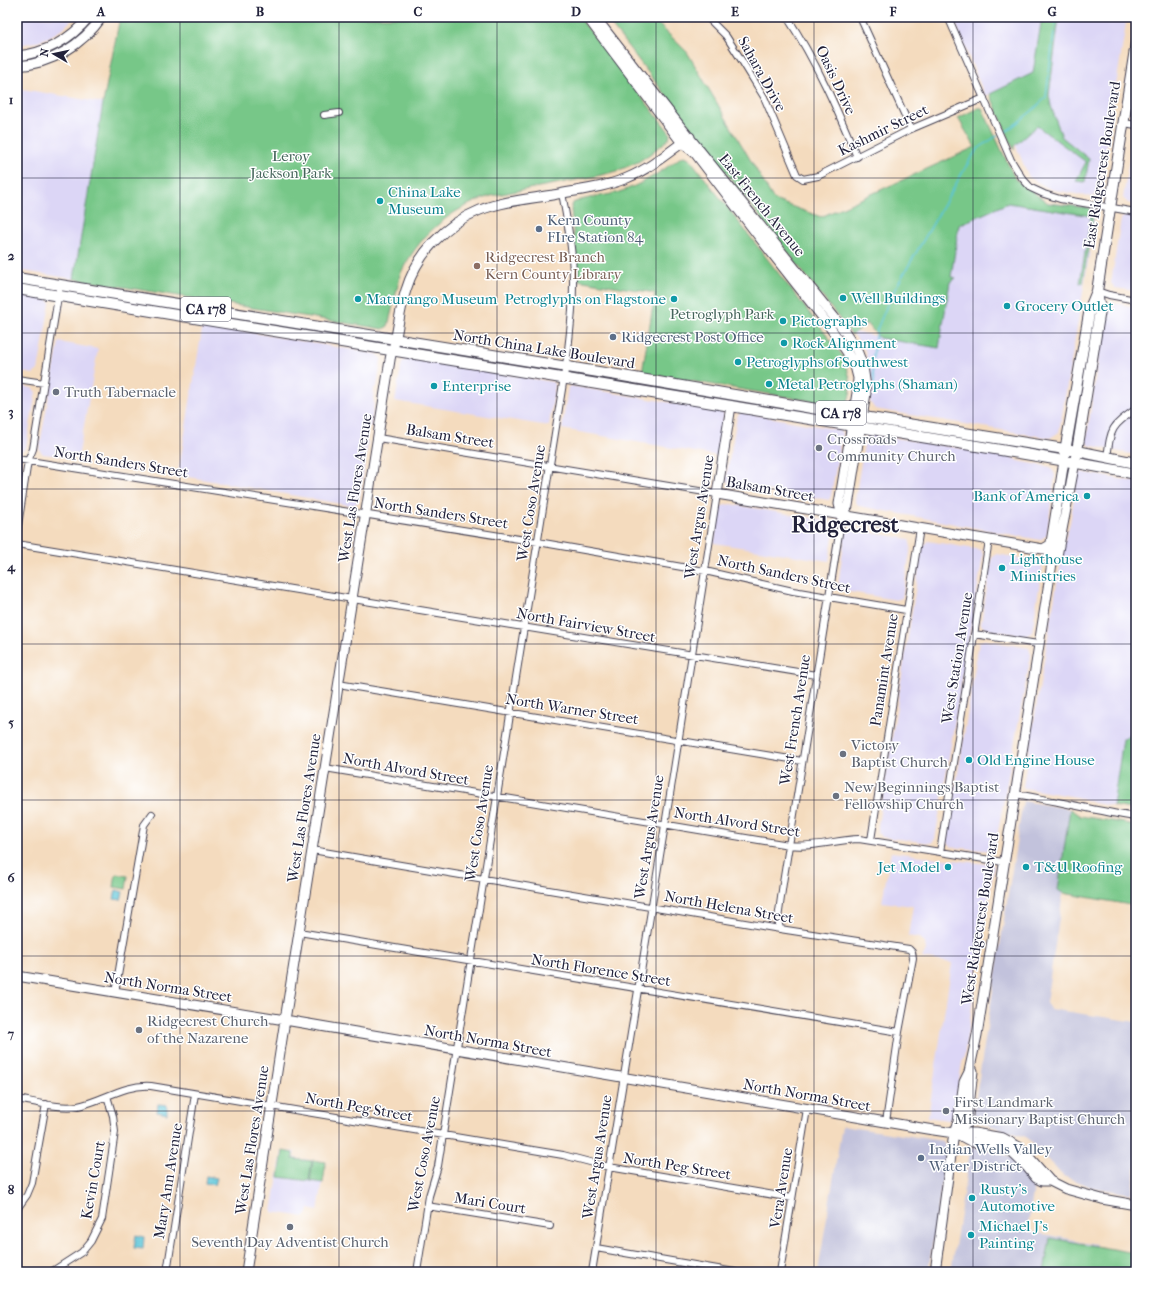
<svg xmlns="http://www.w3.org/2000/svg" width="1153" height="1289" font-family="'IM FELL French Canon',serif">
<rect width="100%" height="100%" fill="#fff"/>
<filter id="ink" filterUnits="userSpaceOnUse"><feTurbulence type="fractalNoise" baseFrequency=".025" numOctaves="2"/><feDisplacementMap in="SourceGraphic" scale="8" xChannelSelector="R" yChannelSelector="G"/><feConvolveMatrix kernelMatrix="1 2 1 2 8 2 1 2 1" color-interpolation-filters="sRGB"/></filter>
<filter id="wash" filterUnits="userSpaceOnUse"><feTurbulence type="fractalNoise" baseFrequency=".012" numOctaves="4" result="noise"/><feDisplacementMap in="SourceGraphic" scale="16" xChannelSelector="R" yChannelSelector="G"/><feGaussianBlur stdDeviation="0.9" result="paint"/><feColorMatrix in="noise" values="0 0 0 0 0 0 0 0 0 0 0 0 0 0 0 0 0 1.4 0 .05"/><feComposite in="paint" operator="in"/></filter>
<g filter="url(#wash)">
<rect width="100%" height="100%" fill="#f4dbbe"/>
<path fill="#dcd6f6" d="M17 17H75L61 30 49 37 37 42 17 45Z
M953 17H1047L1035 77 985 96Z
M1058 17H1127L1099 192 1092 197 1050 189 1029 177 1015 144Z
M17 88 103 103 74 279 17 270Z
M1136 134V204L1128 203 1123 198 1133 136Z
M1009 197 1095 208 1094 228 1059 432 1050 438 875 409 870 402 871 389 870 376 865 350 852 332 939 346 959 219Z
M1126 215 1136 217V291L1115 288 1111 283 1121 219Z
M17 294 48 299 50 303 38 370 33 374 17 371Z
M1113 303 1136 307V455L1088 445 1086 441 1106 307Z
M203 324 377 354 381 359 377 386 374 388 373 399 374 402 371 426 367 427 366 440 368 443 359 501 353 506 178 475Z
M59 342 98 349 78 458 43 454 39 449Z
M408 358 553 382 555 386 549 426 395 401 402 362Z
M17 385 32 388 36 392 26 447 23 450 19 451H17Z
M572 386 720 411 724 414 718 456 562 429 568 387Z
M741 412 839 430 842 433 831 496 829 500 739 486 729 484 726 479 737 417Z
M870 434 1010 456 1018 461 1051 467 1055 475 1047 535 1040 540 859 506 855 501 865 438Z
M1081 472 1136 482V810L1094 803 1076 797 1024 788 1023 786 1064 542 1070 523 1078 474Z
M731 504 828 521 833 536 829 561 714 543 719 511 722 506Z
M850 529 909 539 911 547 902 598 896 600 851 592 842 590 838 586 845 534Z
M928 541 981 550 983 556 935 839 931 843 882 837 877 832 922 548Z
M997 554 1038 562 1042 569 1032 632 1025 636 985 629 981 624 992 558Z
M984 640 1029 648 1031 655 995 847 992 851 952 847 947 841 979 642Z
M891 852 994 865 964 1057 962 1063 953 1118 948 1120 928 1117 952 963 922 958 926 950 925 943 919 938 908 936 913 906 882 902Z
M282 1151 295 1152 294 1158 326 1162 318 1211 309 1209 308 1213 305 1217 272 1212Z"/>
<path fill="#c2c2dc" d="M1023 801 1070 809 1058 890 1063 893 1046 1003 1050 1009 1136 1022V1164L1131 1194 1091 1187 1063 1176 1026 1137 979 1122 973 1116Z
M842 1126 943 1141 947 1150 928 1272H818Z
M973 1147 998 1152 1013 1158 1034 1187 1027 1231 1096 1244 1091 1272H951L970 1150Z"/>
<path fill="#77c788" stroke="#4c7462" d="M120 17H579L670 133 669 139 650 154 638 162 617 171 597 176 491 196C450 208 417 237 399 277H400L388 326 383 329 74 279 103 103Z
M605 17H651L687 52 774 200 821 217 975 147 958 118 978 108H982L1015 179 1048 203 1089 208 1094 211 1083 283H1080L1091 216 1008 203 959 225 951 277 956 278 950 282 939 348 879 338 867 323 852 335Z
M1042 17H1059L1049 95 1051 106 1062 137 1089 159 1085 182 1076 181 1086 162 1037 126 1014 146V150L990 94 1033 73Z
M685 156 689 158 842 355C848 367 858 398 842 406L642 373 655 293 578 280 571 209 573 203C583 198 603 196 616 193 640 186 661 172 681 157Z
M1133 732 1135 734 1136 733V810L1113 806 1123 739Z
M1070 809 1080 816 1136 825V906L1063 893 1058 890Z
M116 874 128 876 126 889 114 887Z
M283 1151 293 1153V1159L312 1161 309 1181 279 1177Z
M313 1160 326 1162 323 1183 310 1181Z
M1050 1238 1135 1253 1136 1250V1272H1044Z"/>
<path fill="#5cc5d8" stroke="#3f748a" d="M116 890 123 892 121 900 114 899Z
M158 1104 167 1105V1114L157 1112Z
M206 1176 217 1178 215 1185 205 1183Z
M136 1235 144 1237 143 1249 134 1248Z"/>
<g fill="none" stroke-linecap="round" stroke-linejoin="round">
<path stroke="#5cc5d8" stroke-width="1.5" d="M1001 133 1007 131 1032 111 1046 97 1056 17
M875 392 872 363 877 329 891 296 971 158 979 148 998 135"/>
</g>
</g>
<g filter="url(#ink)">
<g fill="none" stroke-linecap="round" stroke-linejoin="round">
<g stroke="#423e4f" stroke-width="8">
<path id="street" d="M707 17 726 36 742 61 764 97 797 175 803 179 818 176 911 129 984 98
M787 17C816 61 837 109 857 157
M860 17 911 129
M948 17 1011 160 1022 178 1031 188 1044 194 1060 199 1136 212
M324 115 339 113
M1124 123 1136 125
M1097 291 1109 295 1136 300
M17 379 44 383
M378 438 717 494 672 782 592 1272
M1107 458C1111 427 1111 427 1136 409
M17 459 538 542 705 571 793 591 906 610
M17 532 28 461 33 449 60 285
M17 544 816 675
M974 634 1038 644
M338 684 802 761
M325 768 789 845C813 848 835 840 859 839L1003 862
M1014 794C1055 800 1095 811 1136 817
M871 840 920 528
M312 850 780 929 909 949 912 952 913 958 899 1032 886 1122
M940 852 989 540
M780 929 778 919 783 883 842 515
M299 932 899 1032
M115 993 144 825 152 814
M17 1099C35 1102 60 1109 78 1106 103 1101 124 1084 151 1086L563 1155 609 1167 792 1198
M427 1206 550 1226
M17 1209 27 1195 32 1183 46 1104
M596 1248 735 1272
M51 1272 82 1252 91 1241 102 1219 115 1132 113 1116 107 1096
M167 1272 195 1094
M417 1272 429 1196 438 1166 567 358C571 325 575 291 572 257 570 235 566 214 562 193
M780 1272 807 1109"/>
</g>
<g stroke="#423e4f" stroke-width="11">
<path id="secondary" d="M587 17 682 143 695 153 760 238 827 323 847 352 855 366 858 378 857 393 839 504 842 515
M595 17 680 126 834 317C855 345 865 357 866 393L848 506 842 515
M17 56C47 53 70 40 89 17
M17 66C52 64 82 45 102 17
M731 406 717 494 1043 549 1050 545
M1052 563 1057 556 1075 462
M17 976 285 1020 927 1129 954 1133H974L1003 1138 1021 1148 1050 1181 1066 1189 1102 1199 1136 1205
M954 1133 967 1123 973 1071 972 1069
M957 1134 972 1142 1000 1146 1007 1148 1027 1167 1036 1178 1042 1181H1050
M246 1272 285 1020 390 360C391 352 395 345 396 337 399 321 401 305 406 290 417 254 445 224 480 210 503 201 529 199 553 195 578 190 603 188 627 178 651 168 669 152 690 137
M935 1272 954 1133 958 1122 964 1082 969 1072 977 1035 1052 563 1049 555 1064 461"/>
</g>
<g stroke="#423e4f" stroke-width="12">
<path id="primary" d="M17 278 617 375 870 418 1077 451 1136 463
M17 289C255 327 493 367 731 406 866 429 1002 448 1136 474
M1064 457 1090 308 1097 291 1136 43
M1076 457 1100 310 1097 291"/>
</g>
<use href="#street" stroke="#fff" stroke-width="6"/>
<use href="#secondary" stroke="#fff" stroke-width="9"/>
<use href="#primary" stroke="#fff" stroke-width="10"/>
</g>
</g>
<path fill="none" stroke="#22223b" stroke-width="1" stroke-opacity="0.55" d="M180 17V1272M339 17V1272M497 17V1272M656 17V1272M814 17V1272M973 17V1272M17 178H1136M17 333H1136M17 489H1136M17 644H1136M17 800H1136M17 956H1136M17 1111H1136"/>
<g fill="#0f9aa8" stroke="#fff" stroke-width="1.5">
<circle cx="380" cy="201" r="4"/>
<circle cx="843" cy="298" r="4"/>
<circle cx="358" cy="299" r="4"/>
<circle cx="674" cy="299" r="4"/>
<circle cx="1007" cy="306" r="4"/>
<circle cx="783" cy="321" r="4"/>
<circle cx="784" cy="343" r="4"/>
<circle cx="738" cy="362" r="4"/>
<circle cx="769" cy="384" r="4"/>
<circle cx="434" cy="386" r="4"/>
<circle cx="1087" cy="496" r="4"/>
<circle cx="1002" cy="568" r="4"/>
<circle cx="969" cy="760" r="4"/>
<circle cx="948" cy="867" r="4"/>
<circle cx="1026" cy="867" r="4"/>
<circle cx="972" cy="1198" r="4"/>
<circle cx="971" cy="1235" r="4"/>
</g>
<g fill="#5c6f8a" stroke="#fff" stroke-width="1.5">
<circle cx="539" cy="229" r="4"/>
<circle cx="613" cy="337" r="4"/>
<circle cx="921" cy="1158" r="4"/>
</g>
<circle fill="#8d6e63" stroke="#fff" stroke-width="1.5" cx="477" cy="266" r="4"/>
<g fill="#6b7280" stroke="#fff" stroke-width="1.5">
<circle cx="56" cy="392" r="4"/>
<circle cx="819" cy="448" r="4"/>
<circle cx="843" cy="754" r="4"/>
<circle cx="836" cy="796" r="4"/>
<circle cx="139" cy="1030" r="4"/>
<circle cx="946" cy="1111" r="4"/>
<circle cx="290" cy="1227" r="4"/>
</g>
<g text-anchor="middle" dominant-baseline="central" stroke-width="3" stroke-linejoin="round" paint-order="stroke">
<g fill="#fff" stroke="#646476" stroke-width="1">
<rect x="181" y="297" width="50" height="24" rx="3"/>
<rect x="816" y="401" width="50" height="24" rx="3"/>
</g>
<g font-size="14" font-weight="bold" fill="#22223b">
<text x="206" y="309">CA 178</text>
<text x="841" y="413">CA 178</text>
</g>
<g font-size="15" fill="#22223b" stroke="#fff">
<text transform="translate(762 74) rotate(61)">Sahara Drive</text>
<text transform="translate(836 80) rotate(65)">Oasis Drive</text>
<text transform="translate(883 130) rotate(-26)">Kashmir Street</text>
<text transform="translate(1102 165) rotate(-81)">East Ridgecrest Boulevard</text>
<text transform="translate(762 205) rotate(51)">East French Avenue</text>
<text transform="translate(544 349) rotate(9)">North China Lake Boulevard</text>
<text transform="translate(450 436) rotate(9)">Balsam Street</text>
<text transform="translate(121 462) rotate(9)">North Sanders Street</text>
<text transform="translate(355 488) rotate(-81)">West Las Flores Avenue</text>
<text transform="translate(770 489) rotate(10)">Balsam Street</text>
<text transform="translate(531 503) rotate(-81)">West Coso Avenue</text>
<text transform="translate(441 513) rotate(9)">North Sanders Street</text>
<text transform="translate(699 517) rotate(-81)">West Argus Avenue</text>
<text transform="translate(784 574) rotate(12)">North Sanders Street</text>
<text transform="translate(586 625) rotate(10)">North Fairview Street</text>
<text transform="translate(957 658) rotate(-81)">West Station Avenue</text>
<text transform="translate(884 670) rotate(-81)">Panamint Avenue</text>
<text transform="translate(572 709) rotate(9)">North Warner Street</text>
<text transform="translate(795 720) rotate(-81)">West French Avenue</text>
<text transform="translate(406 769) rotate(10)">North Alvord Street</text>
<text transform="translate(304 808) rotate(-81)">West Las Flores Avenue</text>
<text transform="translate(737 822) rotate(9)">North Alvord Street</text>
<text transform="translate(479 823) rotate(-81)">West Coso Avenue</text>
<text transform="translate(649 837) rotate(-81)">West Argus Avenue</text>
<text transform="translate(729 907) rotate(10)">North Helena Street</text>
<text transform="translate(980 919) rotate(-81)">West Ridgecrest Boulevard</text>
<text transform="translate(601 970) rotate(9)">North Florence Street</text>
<text transform="translate(168 987) rotate(9)">North Norma Street</text>
<text transform="translate(488 1041) rotate(10)">North Norma Street</text>
<text transform="translate(807 1095) rotate(10)">North Norma Street</text>
<text transform="translate(359 1107) rotate(10)">North Peg Street</text>
<text transform="translate(252 1140) rotate(-81)">West Las Flores Avenue</text>
<text transform="translate(424 1154) rotate(-79)">West Coso Avenue</text>
<text transform="translate(597 1157) rotate(-81)">West Argus Avenue</text>
<text transform="translate(677 1166) rotate(9)">North Peg Street</text>
<text transform="translate(93 1180) rotate(-80)">Kevin Court</text>
<text transform="translate(168 1181) rotate(-81)">Mary Ann Avenue</text>
<text transform="translate(781 1188) rotate(-81)">Vera Avenue</text>
<text transform="translate(490 1203) rotate(9)">Mari Court</text>
</g>
<g font-size="15" fill="#44645a" stroke="#fff">
<text x="291" y="156">Leroy<tspan x="291" dy="17">Jackson Park</tspan></text>
<text x="722" y="314">Petroglyph Park</text>
</g>
<g font-size="15" fill="#0d838f" stroke="#fff" text-anchor="start">
<text x="388" y="192">China Lake<tspan x="388" dy="17">Museum</tspan></text>
<text x="851" y="298">Well Buildings</text>
<text x="366" y="299">Maturango Museum</text>
<text x="666" y="299" text-anchor="end">Petroglyphs on Flagstone</text>
<text x="1015" y="306">Grocery Outlet</text>
<text x="791" y="321">Pictographs</text>
<text x="792" y="343">Rock Alignment</text>
<text x="746" y="362">Petroglyphs of Southwest</text>
<text x="777" y="384">Metal Petroglyphs (Shaman)</text>
<text x="442" y="386">Enterprise</text>
<text x="1079" y="496" text-anchor="end">Bank of America</text>
<text x="1010" y="559">Lighthouse<tspan x="1010" dy="17">Ministries</tspan></text>
<text x="977" y="760">Old Engine House</text>
<text x="940" y="867" text-anchor="end">Jet Model</text>
<text x="1034" y="867">T&amp;U Roofing</text>
<text x="980" y="1189">Rusty's<tspan x="980" dy="17">Automotive</tspan></text>
<text x="979" y="1226">Michael J's<tspan x="979" dy="17">Painting</tspan></text>
</g>
<g font-size="15" fill="#4e5e75" stroke="#fff" text-anchor="start">
<text x="547" y="220">Kern County<tspan x="547" dy="17">FIre Station 84</tspan></text>
<text x="621" y="337">Ridgecrest Post Office</text>
<text x="929" y="1149">Indian Wells Valley<tspan x="929" dy="17">Water District</tspan></text>
</g>
<g font-size="15" fill="#785e54" stroke="#fff" text-anchor="start">
<text x="485" y="257">Ridgecrest Branch<tspan x="485" dy="17">Kern County Library</tspan></text>
</g>
<g font-size="15" fill="#5b616d" stroke="#fff" text-anchor="start">
<text x="64" y="392">Truth Tabernacle</text>
<text x="827" y="439">Crossroads<tspan x="827" dy="17">Community Church</tspan></text>
<text x="851" y="745">Victory<tspan x="851" dy="17">Baptist Church</tspan></text>
<text x="844" y="787">New Beginnings Baptist<tspan x="844" dy="17">Fellowship Church</tspan></text>
<text x="147" y="1021">Ridgecrest Church<tspan x="147" dy="17">of the Nazarene</tspan></text>
<text x="954" y="1102">First Landmark<tspan x="954" dy="17">Missionary Baptist Church</tspan></text>
<text x="290" y="1242" text-anchor="middle">Seventh Day Adventist Church</text>
</g>
<g font-size="23" font-weight="bold" fill="#22223b" stroke="#fff">
<text x="845" y="524">Ridgecrest</text>
</g>
</g>
<rect width="1153" height="1289" fill="none" stroke="#fff" stroke-width="44"/>
<g transform="translate(54 54) rotate(279)" stroke="#ffffff" stroke-width="3" paint-order="stroke">
<path d="M0-3L7 15L0 10L-7 15Z" fill="#22223b"/>
<text y="-6" font-size="11" font-weight="bold" text-anchor="middle" fill="#22223b">N</text>
</g>
<rect x="22" y="22" width="1109" height="1245" fill="none" stroke="#22223b" stroke-width="1.5"/>
<g font-size="13" text-anchor="middle" font-weight="bold" fill="#22223b">
<text x="101" y="16">A</text>
<text x="260" y="16">B</text>
<text x="418" y="16">C</text>
<text x="576" y="16">D</text>
<text x="735" y="16">E</text>
<text x="893" y="16">F</text>
<text x="1052" y="16">G</text>
<text x="11" y="104">1</text>
<text x="11" y="260">2</text>
<text x="11" y="416">3</text>
<text x="11" y="571">4</text>
<text x="11" y="727">5</text>
<text x="11" y="882">6</text>
<text x="11" y="1038">7</text>
<text x="11" y="1194">8</text>
</g>
</svg>
